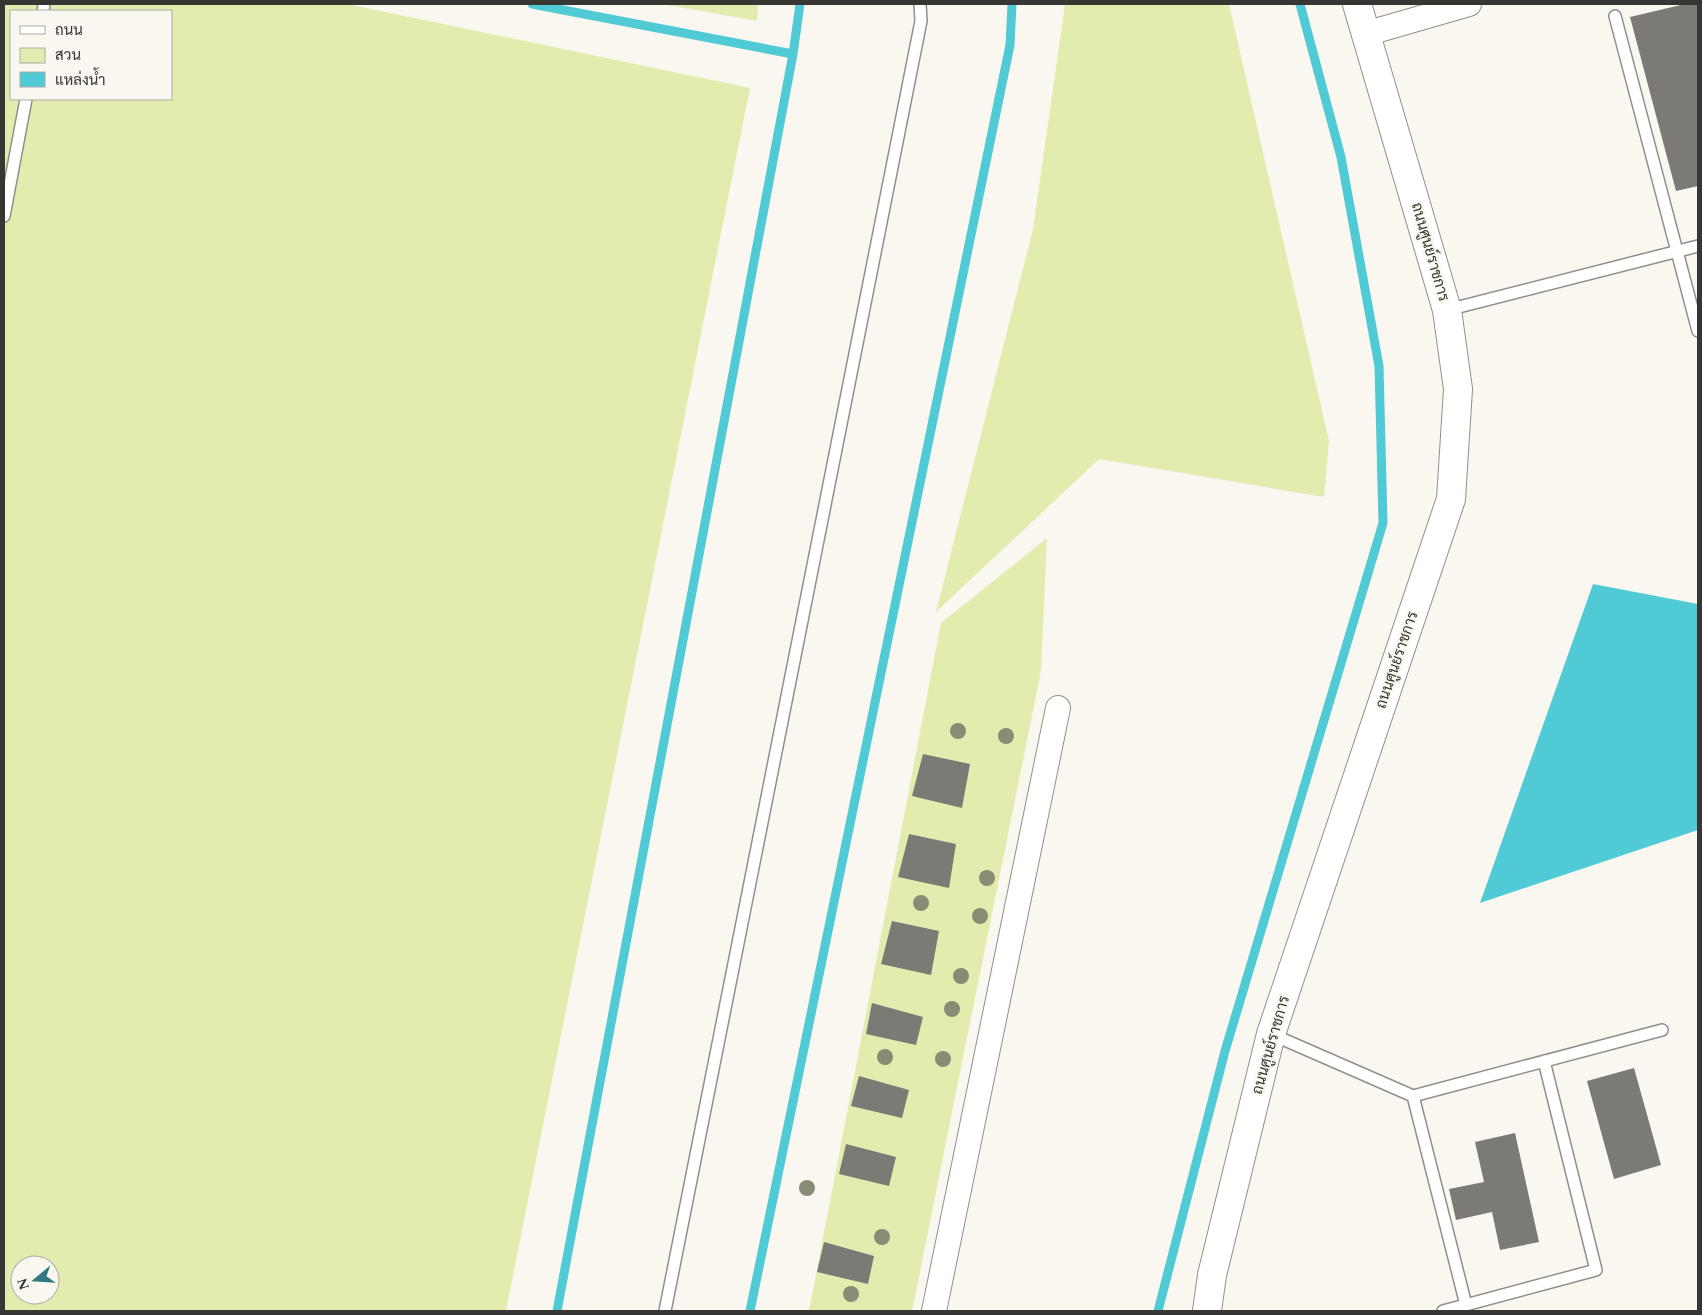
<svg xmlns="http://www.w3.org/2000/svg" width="1702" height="1315" font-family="Spectral,Sarabun,serif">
<rect width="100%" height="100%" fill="#faf7f0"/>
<path fill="#e2ecae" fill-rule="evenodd" d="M4 4H347L750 88 506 1311H4ZM11 11H171V99H11ZM20 1265H50V1295H20Z
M662 4H758L757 21Z
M1065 4H1229L1329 441 1324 497 1099 459 936 612 1033 229Z
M1047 538 1041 671 912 1311H809L941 623Z"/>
<path fill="#50cad5" d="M1593 584 1698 604V830L1480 903Z"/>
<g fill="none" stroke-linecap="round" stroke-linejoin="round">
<path stroke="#50cad5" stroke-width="9" d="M532 4 793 54
M557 1311 793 54 800 4
M750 1311 1010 45 1012 4
M1158 1311 1225 1051 1383 523 1379 366 1341 157 1300 4"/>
</g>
<path fill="#7c7a74" d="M1685 4H1698V186L1676 191 1630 17Z
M923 754 970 764 962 808 912 796Z
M909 834 956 844 949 888 898 877Z
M892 921 939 931 931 975 881 964Z
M872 1003 923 1017 916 1045 866 1034Z
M1634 1068 1661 1165 1614 1179 1587 1081Z
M859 1076 909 1090 902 1118 851 1106Z
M1515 1133 1539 1242 1500 1250 1492 1212 1456 1220 1449 1189 1484 1182 1475 1142Z
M846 1144 896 1157 889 1186 839 1174Z
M824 1242 874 1256 868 1284 817 1272Z"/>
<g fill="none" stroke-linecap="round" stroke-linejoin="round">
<g stroke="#928f89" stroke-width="14">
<path id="lane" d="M43 11 44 4
M1615 16 1698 331
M4 216 26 99
M1447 310 1698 246
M1271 1034 1413 1096 1662 1030
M1413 1096 1466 1305
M665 1311 921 21 920 4
M1443 1311 1596 1270 1544 1061"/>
</g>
<g stroke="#928f89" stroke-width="26">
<path id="street" d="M1365 34 1469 4
M934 1311 1058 708"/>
</g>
<g stroke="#928f89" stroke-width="30">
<path id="secondary" d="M1207 1311 1212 1275 1271 1034 1451 499 1458 389 1447 310 1357 4"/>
</g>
<use href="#lane" stroke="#fff" stroke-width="11"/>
<use href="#street" stroke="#fff" stroke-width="24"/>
<use href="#secondary" stroke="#fff" stroke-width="28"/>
</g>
<g fill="#8a8b74">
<circle cx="958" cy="731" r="8"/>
<circle cx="1006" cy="736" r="8"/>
<circle cx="987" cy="878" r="8"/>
<circle cx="921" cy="903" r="8"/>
<circle cx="980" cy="916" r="8"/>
<circle cx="961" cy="976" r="8"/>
<circle cx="952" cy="1009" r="8"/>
<circle cx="885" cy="1057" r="8"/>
<circle cx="943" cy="1059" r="8"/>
<circle cx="807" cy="1188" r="8"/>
<circle cx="882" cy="1237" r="8"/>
<circle cx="851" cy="1294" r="8"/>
</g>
<g text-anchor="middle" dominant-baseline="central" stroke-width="5" stroke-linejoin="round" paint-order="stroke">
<g font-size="15" fill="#373633" stroke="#faf7f0">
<text transform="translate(1430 252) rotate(74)">ถนนศูนย์ราชการ</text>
<text transform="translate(1397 660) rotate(-71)">ถนนศูนย์ราชการ</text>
<text transform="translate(1271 1045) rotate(-74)">ถนนศูนย์ราชการ</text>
</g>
</g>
<rect width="1702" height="1315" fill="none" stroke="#373633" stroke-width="10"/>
<rect x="10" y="10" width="162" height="90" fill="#faf7f0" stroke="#acaaa4"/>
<rect x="20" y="26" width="25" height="8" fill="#ffffff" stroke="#acaaa4"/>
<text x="55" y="35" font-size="15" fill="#373633">ถนน</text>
<rect x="20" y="48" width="25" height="15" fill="#e2ecae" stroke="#acaaa4"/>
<text x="55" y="60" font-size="15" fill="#373633">สวน</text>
<rect x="20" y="72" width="25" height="15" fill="#50cad5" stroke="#acaaa4"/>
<text x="55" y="85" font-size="15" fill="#373633">แหล่งน้ำ</text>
<g transform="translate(35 1280) rotate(252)"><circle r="24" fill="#faf7f0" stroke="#acaaa4"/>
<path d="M0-4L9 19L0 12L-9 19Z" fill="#317882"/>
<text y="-8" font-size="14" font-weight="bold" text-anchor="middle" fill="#373633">N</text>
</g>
</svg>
